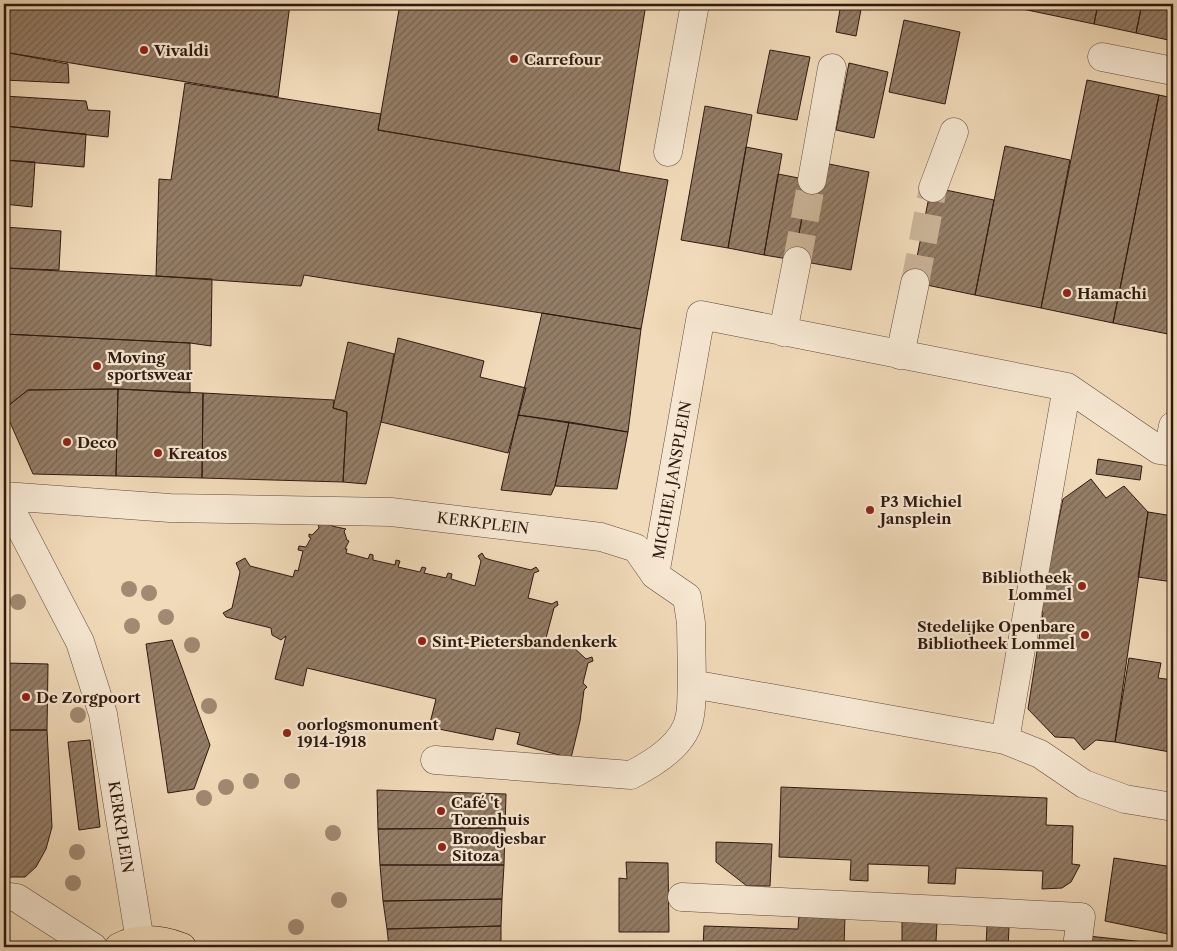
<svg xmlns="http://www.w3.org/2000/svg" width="1177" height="951" font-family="'Libre Caslon Text',serif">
<defs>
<pattern id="building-hatch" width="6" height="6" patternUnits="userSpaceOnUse" patternTransform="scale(1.25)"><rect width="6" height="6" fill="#947d67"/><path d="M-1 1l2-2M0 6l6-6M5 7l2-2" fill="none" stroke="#796653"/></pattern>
</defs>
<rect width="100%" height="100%" fill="#f1dab9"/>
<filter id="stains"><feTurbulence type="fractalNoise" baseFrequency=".004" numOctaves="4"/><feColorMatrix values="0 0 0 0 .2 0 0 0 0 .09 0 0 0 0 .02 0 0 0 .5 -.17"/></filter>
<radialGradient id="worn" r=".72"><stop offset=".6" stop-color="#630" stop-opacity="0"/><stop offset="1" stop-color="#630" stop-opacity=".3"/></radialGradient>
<path fill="url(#building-hatch)" stroke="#2f190f" d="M4 4H290L278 97 4 52Z
M400 4H646L619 171 378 130Z
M841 4H862L856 36 836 32Z
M998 4H1033L1032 11Z
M1033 4H1098L1094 24 1032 11Z
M1098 4H1142L1136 33 1094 24Z
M1142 4H1173V41L1136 33Z
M904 20 960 32 945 104 889 92Z
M770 50 810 57 797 120 757 113Z
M4 52 68 64 69 83 4 80Z
M849 63 888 72 874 138 836 130Z
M1087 80 1159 95 1113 323 1041 308Z
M185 83 381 114 378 130 668 180 641 329 304 275 301 286 156 276 159 179 171 180Z
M1159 95 1173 98V220L1167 250 1173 251V335L1113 323Z
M4 96 86 101 88 110 110 111 108 137 4 126Z
M705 106 752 115 728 248 681 240Z
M4 126 86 134 84 167 4 160Z
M1005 146 1070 160 1041 308 975 295Z
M746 147 782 154 764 255 728 248Z
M4 160 35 162 32 207 4 204Z
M824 163 869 172 851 270 794 260 809 180Z
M778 174 809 180 794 260 764 255Z
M931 187 994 200 975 295 912 282Z
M4 227 61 231 59 270 4 268Z
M4 268 212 279 211 346 190 343 4 334Z
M542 313 641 329 628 432 518 415Z
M4 334 190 343V393L118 389 28 390 4 409Z
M398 338 484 361 480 377 526 388 508 453 381 422Z
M348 342 394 354 381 422 366 484 343 482 347 412 333 408Z
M118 389 203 393 202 478 116 476Z
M118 389 116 476 33 474 4 409 28 390Z
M203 393 334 400 333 408 347 412 343 482 202 478Z
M518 415 569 422 555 486 551 495 501 490Z
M569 422 628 432 617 489 555 486Z
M1098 459 1142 466 1140 480 1096 474Z
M1091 479 1106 498 1124 486 1148 512 1115 742 1096 740 1084 750 1074 738 1055 737 1028 709 1043 613 1035 601 1046 592 1035 580 1048 572 1063 499Z
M1148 512 1173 516V582L1138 577Z
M331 523 332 526 346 529 344 531 347 540 349 541 345 549H347L346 553 368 559 370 554 373 555V560L395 565 396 560 400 561 398 567 420 572 422 567 426 568 424 573 446 578 448 573 452 574 451 579 475 586 481 561 478 556 482 553 485 558 491 560 531 570 536 567 539 571 534 573 528 598 552 604 557 601 558 605 554 608 546 638 567 643 568 638 572 639 571 645 586 659 592 657 593 661 588 663 583 683 587 687 584 690 580 721 571 758 517 744 520 733 496 728 493 740 429 727 436 699 307 668 303 686 275 679 286 636 281 640 272 635 271 628 226 617 223 613 232 608 240 572 236 563 245 558 250 566 293 577 295 570 298 571 303 551 298 550 299 546 306 547 311 538 309 537V534L312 535 319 528 318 524Z
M172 640 210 745 194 789 168 793 146 644Z
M1129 658 1161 663 1158 678 1173 680V728L1170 752 1115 742Z
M4 663 48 664 47 730H4Z
M1173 728V753L1170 752Z
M4 730H47L52 827 46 849 36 867 25 877H4Z
M90 740 100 827 79 830 68 742Z
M781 787 1047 798 1046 825 1073 826 1072 864 1080 865 1071 882 1062 888 1042 889 1043 871 956 868 955 884 928 883 929 866 868 864V881L850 880 851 860 779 857Z
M377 790 506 794 505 828 378 829Z
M505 828 504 865H380L378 829Z
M716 842 772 844 770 886H747L716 862Z
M1114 858 1173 867V935L1105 921Z
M626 862 668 863 669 932H619V878L627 879Z
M380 865H504L502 899 383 901Z
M502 899 501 926 387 929 383 901Z
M799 914 845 916 844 947H703L704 926 798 929Z
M902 920 937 922 936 942H940V947H902Z
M987 925 1009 927 1008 947H986Z
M501 926V946L456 945 448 947H389L387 929Z
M1088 936 1173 945V947H1087Z"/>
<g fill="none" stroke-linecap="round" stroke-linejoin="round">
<path stroke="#cab397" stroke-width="28" stroke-dasharray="28 14" stroke-linecap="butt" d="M797 261 812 180
M915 283 933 188"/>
<g stroke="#60493a" stroke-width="29">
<path id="minor" d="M1102 57 1173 71
M668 152 695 4
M812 180 832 68
M933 188 954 132
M783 332 797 261
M900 355 915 283
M1168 451 1173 426
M1173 452 1159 450 1067 387 701 315 655 575 687 597 691 623 692 684 1005 740 1040 754 1084 784 1125 799 1173 807
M4 496 170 508 391 512 601 537 636 548 655 575
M4 496 80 642 103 714 140 941
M1005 740 1067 387
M435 760 631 775C654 763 686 744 690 715 692 705 691 694 692 684
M4 896 17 898 93 947
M682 897 1081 917 1077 947"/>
</g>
<g stroke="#2f190f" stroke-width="29">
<path id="major" d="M119 947C140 936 161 939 182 947"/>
</g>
<use href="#minor" stroke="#f6e7d2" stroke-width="28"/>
<use href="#major" stroke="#f1dab9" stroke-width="28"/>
</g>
<g fill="#a18a73">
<circle cx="129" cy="589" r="8"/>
<circle cx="149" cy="593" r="8"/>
<circle cx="18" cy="602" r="8"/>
<circle cx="166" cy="617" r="8"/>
<circle cx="132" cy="626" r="8"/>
<circle cx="192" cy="645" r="8"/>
<circle cx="209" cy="706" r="8"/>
<circle cx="78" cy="715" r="8"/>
<circle cx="251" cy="781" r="8"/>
<circle cx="292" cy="781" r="8"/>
<circle cx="226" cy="787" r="8"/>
<circle cx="204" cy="798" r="8"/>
<circle cx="333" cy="833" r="8"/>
<circle cx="77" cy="852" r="8"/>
<circle cx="73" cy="883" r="8"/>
<circle cx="339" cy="900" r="8"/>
<circle cx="296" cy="927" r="8"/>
</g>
<g fill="#8f2418" stroke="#f6e7d2" stroke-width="2">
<circle cx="144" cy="50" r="5"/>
<circle cx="514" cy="59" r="5"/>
<circle cx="1067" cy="293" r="5"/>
<circle cx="97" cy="366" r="5"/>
<circle cx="67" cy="442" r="5"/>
<circle cx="158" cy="453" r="5"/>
<circle cx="870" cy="510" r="5"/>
<circle cx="1082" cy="586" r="5"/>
<circle cx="1085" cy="635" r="5"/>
<circle cx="422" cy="641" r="5"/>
<circle cx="26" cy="697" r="5"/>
<circle cx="287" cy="733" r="5"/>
<circle cx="441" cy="811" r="5"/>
<circle cx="442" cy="847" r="5"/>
</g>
<g text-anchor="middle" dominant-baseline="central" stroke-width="4.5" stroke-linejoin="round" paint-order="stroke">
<g font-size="15" font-weight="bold" fill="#2f190f" stroke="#f6e7d2" text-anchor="start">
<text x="154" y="50">Vivaldi</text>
<text x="524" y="59">Carrefour</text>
<text x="1077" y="293">Hamachi</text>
<text x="107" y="357">Moving<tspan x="107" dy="17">sportswear</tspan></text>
<text x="77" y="442">Deco</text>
<text x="168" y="453">Kreatos</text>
<text x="880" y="501">P3 Michiel<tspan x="880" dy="17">Jansplein</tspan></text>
<text x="1072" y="577" text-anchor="end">Bibliotheek<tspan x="1072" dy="17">Lommel</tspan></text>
<text x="1075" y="626" text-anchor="end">Stedelijke Openbare<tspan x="1075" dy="17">Bibliotheek Lommel</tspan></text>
<text x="432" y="641">Sint-Pietersbandenkerk</text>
<text x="36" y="697">De Zorgpoort</text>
<text x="297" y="724">oorlogsmonument<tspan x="297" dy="17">1914-1918</tspan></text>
<text x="451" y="802">Café 't<tspan x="451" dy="17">Torenhuis</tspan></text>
<text x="452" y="838">Broodjesbar<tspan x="452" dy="17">Sitoza</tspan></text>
</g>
<g font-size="15" fill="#2f190f" stroke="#f6e7d2">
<text transform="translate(672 480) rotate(-80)">MICHIEL JANSPLEIN</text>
<text transform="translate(483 523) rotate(7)">KERKPLEIN</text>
<text transform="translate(121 827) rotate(81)">KERKPLEIN</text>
</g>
</g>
<rect width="1177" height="951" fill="none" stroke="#f1dab9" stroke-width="20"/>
<rect x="5" y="5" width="1167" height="941" fill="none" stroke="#2f190f" stroke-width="2.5"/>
<rect x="10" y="10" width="1157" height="931" fill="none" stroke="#2f190f"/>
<rect width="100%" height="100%" filter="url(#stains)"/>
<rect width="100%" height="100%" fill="url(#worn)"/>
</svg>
